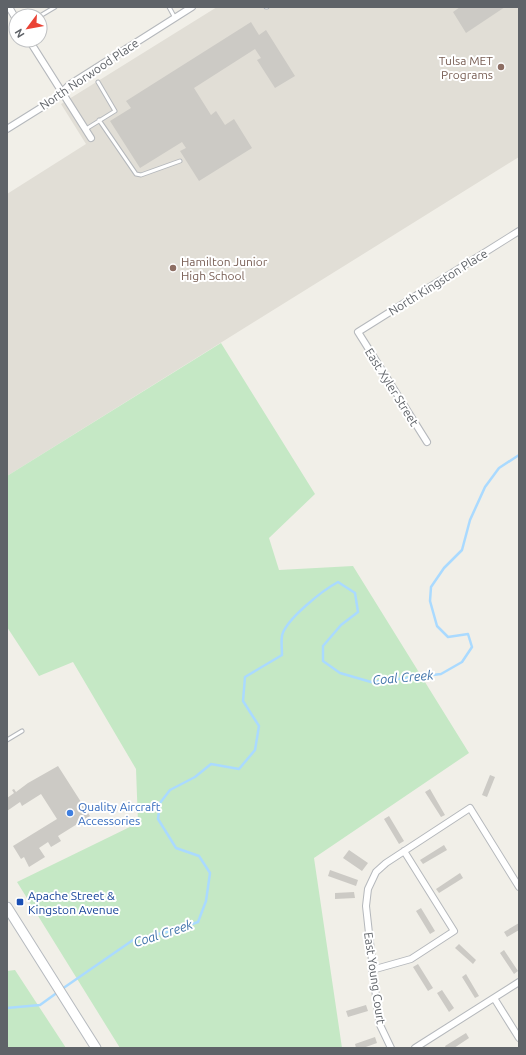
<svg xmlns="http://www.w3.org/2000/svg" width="526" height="1055" font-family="Ubuntu,sans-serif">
<rect width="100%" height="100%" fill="#f1efe8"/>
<path fill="#e1ded6" d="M217 7H519V157L7 476V194L86 144 61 104Z"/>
<path fill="#c5e8c5" d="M221 343 315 494 269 538 279 570 353 566 469 753 314 858 342 1048H120L17 882 138 823 136 769 73 662 39 676 7 627V476Z
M15 970 66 1048H7V971Z"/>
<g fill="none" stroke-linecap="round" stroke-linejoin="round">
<path stroke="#aadaff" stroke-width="2.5" d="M62 989 133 940 175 930 198 922 206 901 210 873 199 856 176 848 158 819 160 803 170 790 195 777 211 764 239 769 255 750 259 726 243 701 245 677 282 655C282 649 281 642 282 636 285 620 323 590 338 582L355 593 358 612 341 625 323 646V661L340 673 371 682 441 674 462 662 472 647 468 634 448 637 437 626 430 601 431 587 444 568 462 550 470 520 485 487 499 468 519 455
M7 1008 40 1005 58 992"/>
</g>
<path fill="#cccac5" d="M460 7H505L466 33 453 12Z
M251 22 259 35 266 30 295 76 275 88 257 60 261 58 255 49 194 88 211 115 216 111 225 125 234 119 252 148 199 181 180 151 186 148 182 142 140 168 110 121 131 108 126 101Z
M58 766 90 816 58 836 61 841 51 847 48 842 39 848 45 857 29 867 24 857 21 859 13 846 57 819 41 794 22 806 20 802 7 811V798L14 793 12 790 14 789 16 792 28 783Z
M490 775 495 777 487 797 482 795Z
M430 789 445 815 441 817 425 792Z
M389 816 404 841 399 844 384 819Z
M444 845 447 850 423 864 420 860Z
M349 850 368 863 362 871 343 858Z
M330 870 358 880 356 886 328 876Z
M460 873 463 878 439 893 436 889Z
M354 892 355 898 335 899V893Z
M421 908 435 931 430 934 416 911Z
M519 923V930L507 937 504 932Z
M459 944 476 960 473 964 455 948Z
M504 950 518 971 514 974 500 953Z
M418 964 433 988 428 991 413 967Z
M466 974 479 996 475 998 462 977Z
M442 990 454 1008 449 1012 437 993Z
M366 1005 368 1011 348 1017 346 1011Z
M466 1033 469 1038 454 1048H446L445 1046Z
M375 1037 377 1043 363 1048H356L355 1044Z"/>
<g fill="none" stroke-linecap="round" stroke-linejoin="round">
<g stroke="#b5b8bc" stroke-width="5">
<path id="lane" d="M169 7 175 18
M266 7H267
M40 16 55 7
M99 120 136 174 141 175 180 161
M86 129 115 111 98 82
M7 740 22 731"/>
</g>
<g stroke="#b5b8bc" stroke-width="8">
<path id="street" d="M9 7 16 19
M29 40 91 138
M7 129 55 99 69 85 192 7
M427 442 358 332 519 231
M372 970 411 959 454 931 404 851
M494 998 519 1038
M391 1048 380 1025 377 1006 366 906 368 889 376 872 386 863 470 808 519 887
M415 1048 519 982"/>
</g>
<g stroke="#b6babf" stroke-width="11">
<path id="secondary" d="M7 907 96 1048"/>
</g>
<use href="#lane" stroke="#fff" stroke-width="3"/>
<use href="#street" stroke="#fff" stroke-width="6"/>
<use href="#secondary" stroke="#fff" stroke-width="9"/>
</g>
<g fill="#8d6e63" stroke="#fff" stroke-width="1.5">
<circle cx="501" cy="67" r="4"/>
<circle cx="173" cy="268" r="4"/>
</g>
<circle fill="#3f7fe0" stroke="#fff" stroke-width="1.5" cx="70" cy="813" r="4"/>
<rect fill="#1a4fb4" stroke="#fff" stroke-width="1.5" x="16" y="898" width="8" height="8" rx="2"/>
<g text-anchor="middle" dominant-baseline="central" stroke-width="4" stroke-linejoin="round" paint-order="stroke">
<g font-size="12" fill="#785e54" stroke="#fff" text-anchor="end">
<text x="493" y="60">Tulsa MET<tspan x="493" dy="14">Programs</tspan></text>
<text x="181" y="261" text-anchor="start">Hamilton Junior<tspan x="181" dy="14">High School</tspan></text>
</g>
<g font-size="12" fill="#5f6368" stroke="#fff">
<text transform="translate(89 74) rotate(-34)">North Norwood Place</text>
<text transform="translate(438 282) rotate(-32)">North Kingston Place</text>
<text transform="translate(392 387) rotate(58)">East Xyler Street</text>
<text transform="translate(375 978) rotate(82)">East Young Court</text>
</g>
<g font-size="12" fill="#366cbe" stroke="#fff" text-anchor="start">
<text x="78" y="806">Quality Aircraft<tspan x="78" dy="14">Accessories</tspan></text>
</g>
<g font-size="12" fill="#164399" stroke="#fff" text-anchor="start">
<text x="28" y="895">Apache Street &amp;<tspan x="28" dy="14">Kingston Avenue</tspan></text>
</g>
<g font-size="13" font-style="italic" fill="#4174aa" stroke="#fff">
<text transform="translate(403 677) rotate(-5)">Coal Creek</text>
<text transform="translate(163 933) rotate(-18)">Coal Creek</text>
</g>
</g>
<rect width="526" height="1055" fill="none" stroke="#5f6368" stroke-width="16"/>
<g transform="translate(28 28) rotate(238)"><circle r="19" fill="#ffffff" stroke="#bfc1c3"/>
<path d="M0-3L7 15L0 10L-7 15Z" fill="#ea4335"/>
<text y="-6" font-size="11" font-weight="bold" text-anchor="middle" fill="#5f6368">N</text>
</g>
</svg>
